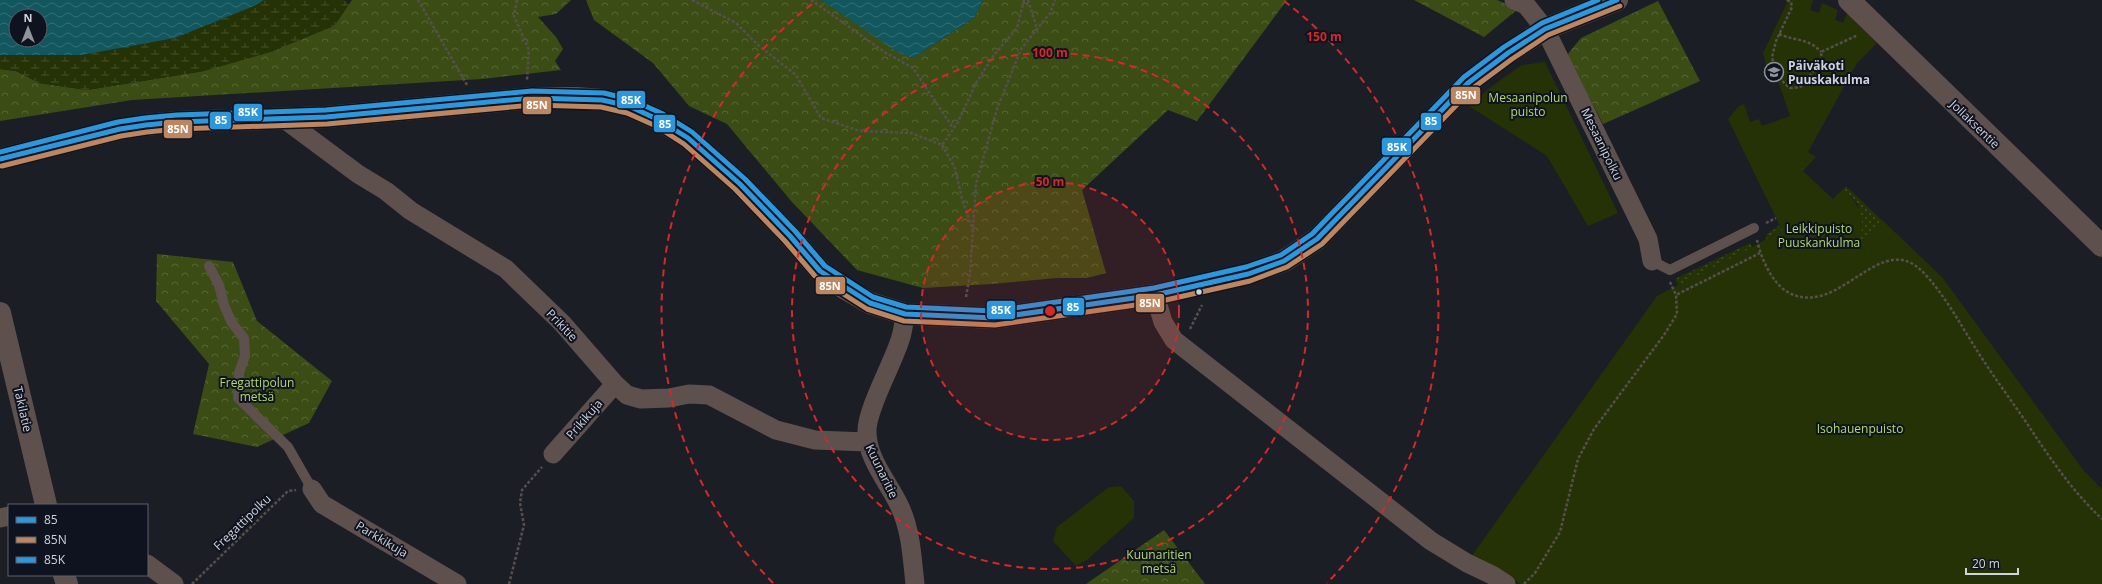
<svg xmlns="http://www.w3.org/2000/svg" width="2102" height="584" font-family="'Open Sans',sans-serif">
<defs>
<pattern id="grass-dots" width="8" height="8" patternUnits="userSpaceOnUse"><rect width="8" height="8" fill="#253205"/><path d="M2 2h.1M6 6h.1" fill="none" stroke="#444f29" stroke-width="1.8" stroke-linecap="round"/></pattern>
<pattern id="forest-crowns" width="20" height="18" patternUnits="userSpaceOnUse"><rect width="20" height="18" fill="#3b4d14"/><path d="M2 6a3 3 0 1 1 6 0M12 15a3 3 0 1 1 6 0" fill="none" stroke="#566636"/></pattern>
<pattern id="wetland-marsh" width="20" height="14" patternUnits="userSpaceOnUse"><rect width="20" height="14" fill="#253205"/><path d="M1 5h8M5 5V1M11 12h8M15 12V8" fill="none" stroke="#444f29"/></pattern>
<pattern id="water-waves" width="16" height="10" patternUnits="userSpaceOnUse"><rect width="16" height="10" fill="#11575d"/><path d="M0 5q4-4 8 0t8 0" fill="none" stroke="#336e74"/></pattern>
</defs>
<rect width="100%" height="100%" fill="#1c1e25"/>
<path fill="url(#grass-dots)" d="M1846 186 1930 266 1765 245 1767 234 1780 225 1782 229 1858 243 1862 227 1858 204 1843 189Z
M1750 243 1755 252 1680 288 1675 279Z"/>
<path fill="url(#forest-crowns)" d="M352 0H571L556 14 538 17 556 37 563 49 555 61 561 70 482 79 132 100 0 121V69L16 71 39 83 87 90 204 71 334 26Z
M586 0H821L897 51 913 58 974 18 983 0H1287L1197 121 1168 110 1082 190 1106 273 1087 278H1057L992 284 923 288 857 270 792 202 727 124 689 106 653 63 594 20Z
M1414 0H1497L1518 9 1484 37Z
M1658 1 1700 81 1603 124 1567 55 1581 38Z
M157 254 233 262 257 321 332 381 309 423 257 447 193 434 209 364 156 301Z
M1164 530 1205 584H1086Z"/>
<path fill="url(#wetland-marsh)" d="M264 0H344L349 4 334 26 271 52 204 71 87 90 39 83 16 71 0 69V55H82L175 38 254 6Z"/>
<path fill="#253205" d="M1785 0H1813L1810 10 1819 13 1822 3 1838 10 1835 20 1843 23 1847 13 1877 43 1857 63 1808 152 1816 157 1803 171 1833 199 1843 189C1861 207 1866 216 1859 242L1882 220 1942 277 2084 471 2102 489V584H1520L1505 573 1471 557 1657 296 1749 249 1782 230 1728 119 1739 106 1744 104 1750 122 1759 119 1762 126 1790 116 1774 69 1768 71 1763 53 1787 3Z
M1545 62 1618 213 1588 226 1547 156 1469 106 1492 86 1522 65Z
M1121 486 1134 501V518L1088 559 1076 566 1053 541 1057 527 1109 487Z"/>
<path fill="url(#water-waves)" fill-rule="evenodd" d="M0 0H264L254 6 175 38 82 55H0ZM16 16H40V40H16Z
M821 0H983L974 18 913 58 897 52Z"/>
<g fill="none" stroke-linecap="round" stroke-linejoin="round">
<path stroke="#564f4e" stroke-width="2.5" stroke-dasharray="3 2" stroke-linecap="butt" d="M418 0 467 85
M517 0 514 16 529 50 527 80
M692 0 736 23 758 45 796 75 821 118 860 131 911 133 942 145 958 122 976 83 994 55 1017 28 1024 0
M811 0 886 53 913 68 953 128
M1028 0 1037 28
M1787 0 1791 2 1792 7 1776 41 1772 57 1774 66 1784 83 1790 88C1806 88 1804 83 1812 73 1815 69 1819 67 1822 63L1821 52 1858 35
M1779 34C1794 41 1809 38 1821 52
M942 145 955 168 962 199 972 228
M1766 223 1776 218
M1757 240C1761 258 1771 281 1786 291 1833 320 1872 243 1911 263 1933 274 1962 327 1976 349 1991 373 2008 396 2024 419 2048 455 2070 489 2102 519
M1670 282 1676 295
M966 297 970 274 976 184 997 109 1021 49 1050 13 1055 0
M1190 329 1202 305
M192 584 288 491 296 490
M509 584 524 525 520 503 522 490 542 467
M1524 584 1535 573 1560 532 1578 459 1594 429 1664 335 1677 314 1676 295 1760 253"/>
<path stroke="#5e504d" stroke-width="10" d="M1652 261 1670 270 1754 228
M209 266 219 285 224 305 232 323 244 338 245 356 239 373 238 398 288 447 312 489"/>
<path stroke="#5e504d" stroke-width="19" d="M1514 0 1526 5 1545 29 1648 239 1652 261
M284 119 358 174 386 191 411 211 506 269 562 323 615 384 627 395 641 399 669 398 689 394 709 395 776 430 815 440 867 442
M1155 295 1163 322 1174 340 1431 541 1467 563 1492 575 1506 584
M905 314C904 322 903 332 900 340 893 363 866 411 867 432 867 459 889 483 900 507 911 531 912 557 915 584
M553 454 615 384
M312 489 322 504 457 584
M0 518 9 516
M147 564 174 584"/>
<path stroke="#5e504d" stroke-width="22" d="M1849 0 2102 246
M0 313 46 505
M64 575 67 584"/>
<path stroke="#624f4b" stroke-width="22" d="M0 159 120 129 146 125 177 122 326 117 533 98H576L602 100 629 106 659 120 688 138 740 184 790 236 820 271 844 288 870 303 905 314 994 318 1155 295 1248 274 1284 261 1317 239 1468 83 1508 53 1545 29 1617 0"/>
<g stroke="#0f131f" stroke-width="8">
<path id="bus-1" d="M0 159 120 129 146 125 177 122 326 117 533 98 602 100 629 106 659 120 688 138 740 184 790 236 820 271 870 303 905 314 994 318 1155 295 1248 274 1284 261 1317 239 1468 83 1508 53 1545 29 1617 0"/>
</g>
<g stroke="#0f131f" stroke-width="8">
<path id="bus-2" d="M2 166 121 136 147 132 177 129 327 124 533 105 601 107 627 113 656 126 684 144 735 189 785 241 815 276 867 309 904 321 995 325 1157 302 1250 281 1287 267 1322 244 1473 88 1512 59 1548 35 1620 6"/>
</g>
<g stroke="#0f131f" stroke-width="8">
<path id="bus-3" d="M0 152 118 122 145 118 177 115 326 110 532 91 604 93 632 100 663 114 692 132 745 179 795 231 825 266 873 297 906 307 994 311 1154 288 1246 267 1281 255 1312 234 1464 77 1504 47 1542 23 1598 0"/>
</g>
<use href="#bus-1" stroke="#2d97dc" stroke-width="5"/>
<use href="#bus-2" stroke="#bb8660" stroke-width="5"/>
<use href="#bus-3" stroke="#2d97dc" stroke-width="5"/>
</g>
<circle cx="1050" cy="311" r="129" fill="#d62828" fill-opacity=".12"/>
<g fill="none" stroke="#d62828" stroke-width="2" stroke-dasharray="7 5">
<circle cx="1050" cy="311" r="129"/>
<circle cx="1050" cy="311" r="258"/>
<path d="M773 583A388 388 0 0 1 816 1M1284 1A388 388 0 0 1 1327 583"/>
</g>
<defs>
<g id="school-ring" transform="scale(1)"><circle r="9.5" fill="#0f131f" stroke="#90949b" stroke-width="1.5"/><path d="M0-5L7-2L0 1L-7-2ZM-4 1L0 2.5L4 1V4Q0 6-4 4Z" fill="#90949b"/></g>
</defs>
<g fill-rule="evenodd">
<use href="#school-ring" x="1774" y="72"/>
</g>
<circle fill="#cfd3db" stroke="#0f131f" stroke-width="1.5" cx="1199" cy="292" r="3.5"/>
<g text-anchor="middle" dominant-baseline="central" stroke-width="4" stroke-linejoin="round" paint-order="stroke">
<g font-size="12" font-weight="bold" fill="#cfd3db" stroke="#0f131f" text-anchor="start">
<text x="1788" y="65">Päiväkoti<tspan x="1788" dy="14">Puuskakulma</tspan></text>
</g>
<g font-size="12" fill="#b3da6a" stroke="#0f131f">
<text x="1528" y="97">Mesaanipolun<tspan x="1528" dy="14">puisto</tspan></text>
<text x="1819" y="228">Leikkipuisto<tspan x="1819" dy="14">Puuskankulma</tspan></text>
<text x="257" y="382">Fregattipolun<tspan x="257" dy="14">metsä</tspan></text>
<text x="1860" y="428">Isohauenpuisto</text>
<text x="1159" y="554">Kuunaritien<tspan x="1159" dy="14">metsä</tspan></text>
</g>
<g font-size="12" fill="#cfd3db" stroke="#0f131f">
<text transform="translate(1975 124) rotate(44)">Jollaksentie</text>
<text transform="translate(1602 144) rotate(64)">Mesaanipolku</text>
<text transform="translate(562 325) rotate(46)">Prikitie</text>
<text transform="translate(23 409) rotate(77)">Takilatie</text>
<text transform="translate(584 419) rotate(-49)">Prikikuja</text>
<text transform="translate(882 471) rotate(64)">Kuunaritie</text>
<text transform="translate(242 522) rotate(-44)">Fregattipolku</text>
<text transform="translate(382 539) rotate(31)">Parkkikuja</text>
</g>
</g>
<circle cx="1050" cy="311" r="6" fill="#d62828" stroke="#0f131f" stroke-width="2"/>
<g font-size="12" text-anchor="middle" font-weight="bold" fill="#d62828" stroke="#0f131f" stroke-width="4" stroke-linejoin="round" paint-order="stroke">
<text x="1324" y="41">150 m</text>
<text x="1050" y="57">100 m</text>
<text x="1050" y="186">50 m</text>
</g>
<g stroke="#0f131f" stroke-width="1.5">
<rect x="1450" y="86" width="31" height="19" rx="4" fill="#bb8660"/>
<rect x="616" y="90" width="30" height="19" rx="4" fill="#2d97dc"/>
<rect x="522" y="96" width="30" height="19" rx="4" fill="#bb8660"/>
<rect x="233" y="103" width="30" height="19" rx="4" fill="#2d97dc"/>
<rect x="209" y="111" width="23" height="19" rx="4" fill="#2d97dc"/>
<rect x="1420" y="112" width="22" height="19" rx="4" fill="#2d97dc"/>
<rect x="653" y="114" width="23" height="19" rx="4" fill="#2d97dc"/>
<rect x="163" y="119" width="30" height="20" rx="4" fill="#bb8660"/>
<rect x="1381" y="137" width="31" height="19" rx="4" fill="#2d97dc"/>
<rect x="815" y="276" width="31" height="19" rx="4" fill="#bb8660"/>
<rect x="1135" y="293" width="30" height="20" rx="4" fill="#bb8660"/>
<rect x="1062" y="297" width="23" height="19" rx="4" fill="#2d97dc"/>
<rect x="986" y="300" width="30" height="20" rx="4" fill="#2d97dc"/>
</g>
<g font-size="11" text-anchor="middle" font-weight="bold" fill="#fff">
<text x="1466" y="99">85N</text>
<text x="631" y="104">85K</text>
<text x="537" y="109">85N</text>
<text x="248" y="116">85K</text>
<text x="221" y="124">85</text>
<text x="1431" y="125">85</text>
<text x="665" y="128">85</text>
<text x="178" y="133">85N</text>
<text x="1397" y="151">85K</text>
<text x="830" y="290">85N</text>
<text x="1150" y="307">85N</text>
<text x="1073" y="311">85</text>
<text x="1001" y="314">85K</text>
</g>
<rect x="8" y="504" width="140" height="72" fill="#0f131f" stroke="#5c606a"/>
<rect x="16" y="517" width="20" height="6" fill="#2d97dc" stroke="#5c606a"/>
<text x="44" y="524" font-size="12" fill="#cfd3db">85</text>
<rect x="16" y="537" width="20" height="6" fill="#bb8660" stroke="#5c606a"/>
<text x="44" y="544" font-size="12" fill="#cfd3db">85N</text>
<rect x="16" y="557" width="20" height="6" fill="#2d97dc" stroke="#5c606a"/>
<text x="44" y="564" font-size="12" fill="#cfd3db">85K</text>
<g transform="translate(28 28)"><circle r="19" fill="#0f131f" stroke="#5c606a"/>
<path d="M0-3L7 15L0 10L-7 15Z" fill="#90949b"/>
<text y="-6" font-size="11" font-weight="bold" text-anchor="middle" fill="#cfd3db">N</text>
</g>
<path d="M1966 568v6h52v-6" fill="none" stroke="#cfd3db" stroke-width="2"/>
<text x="1972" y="568" font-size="12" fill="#cfd3db" stroke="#0f131f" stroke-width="3" paint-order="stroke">20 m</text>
</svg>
